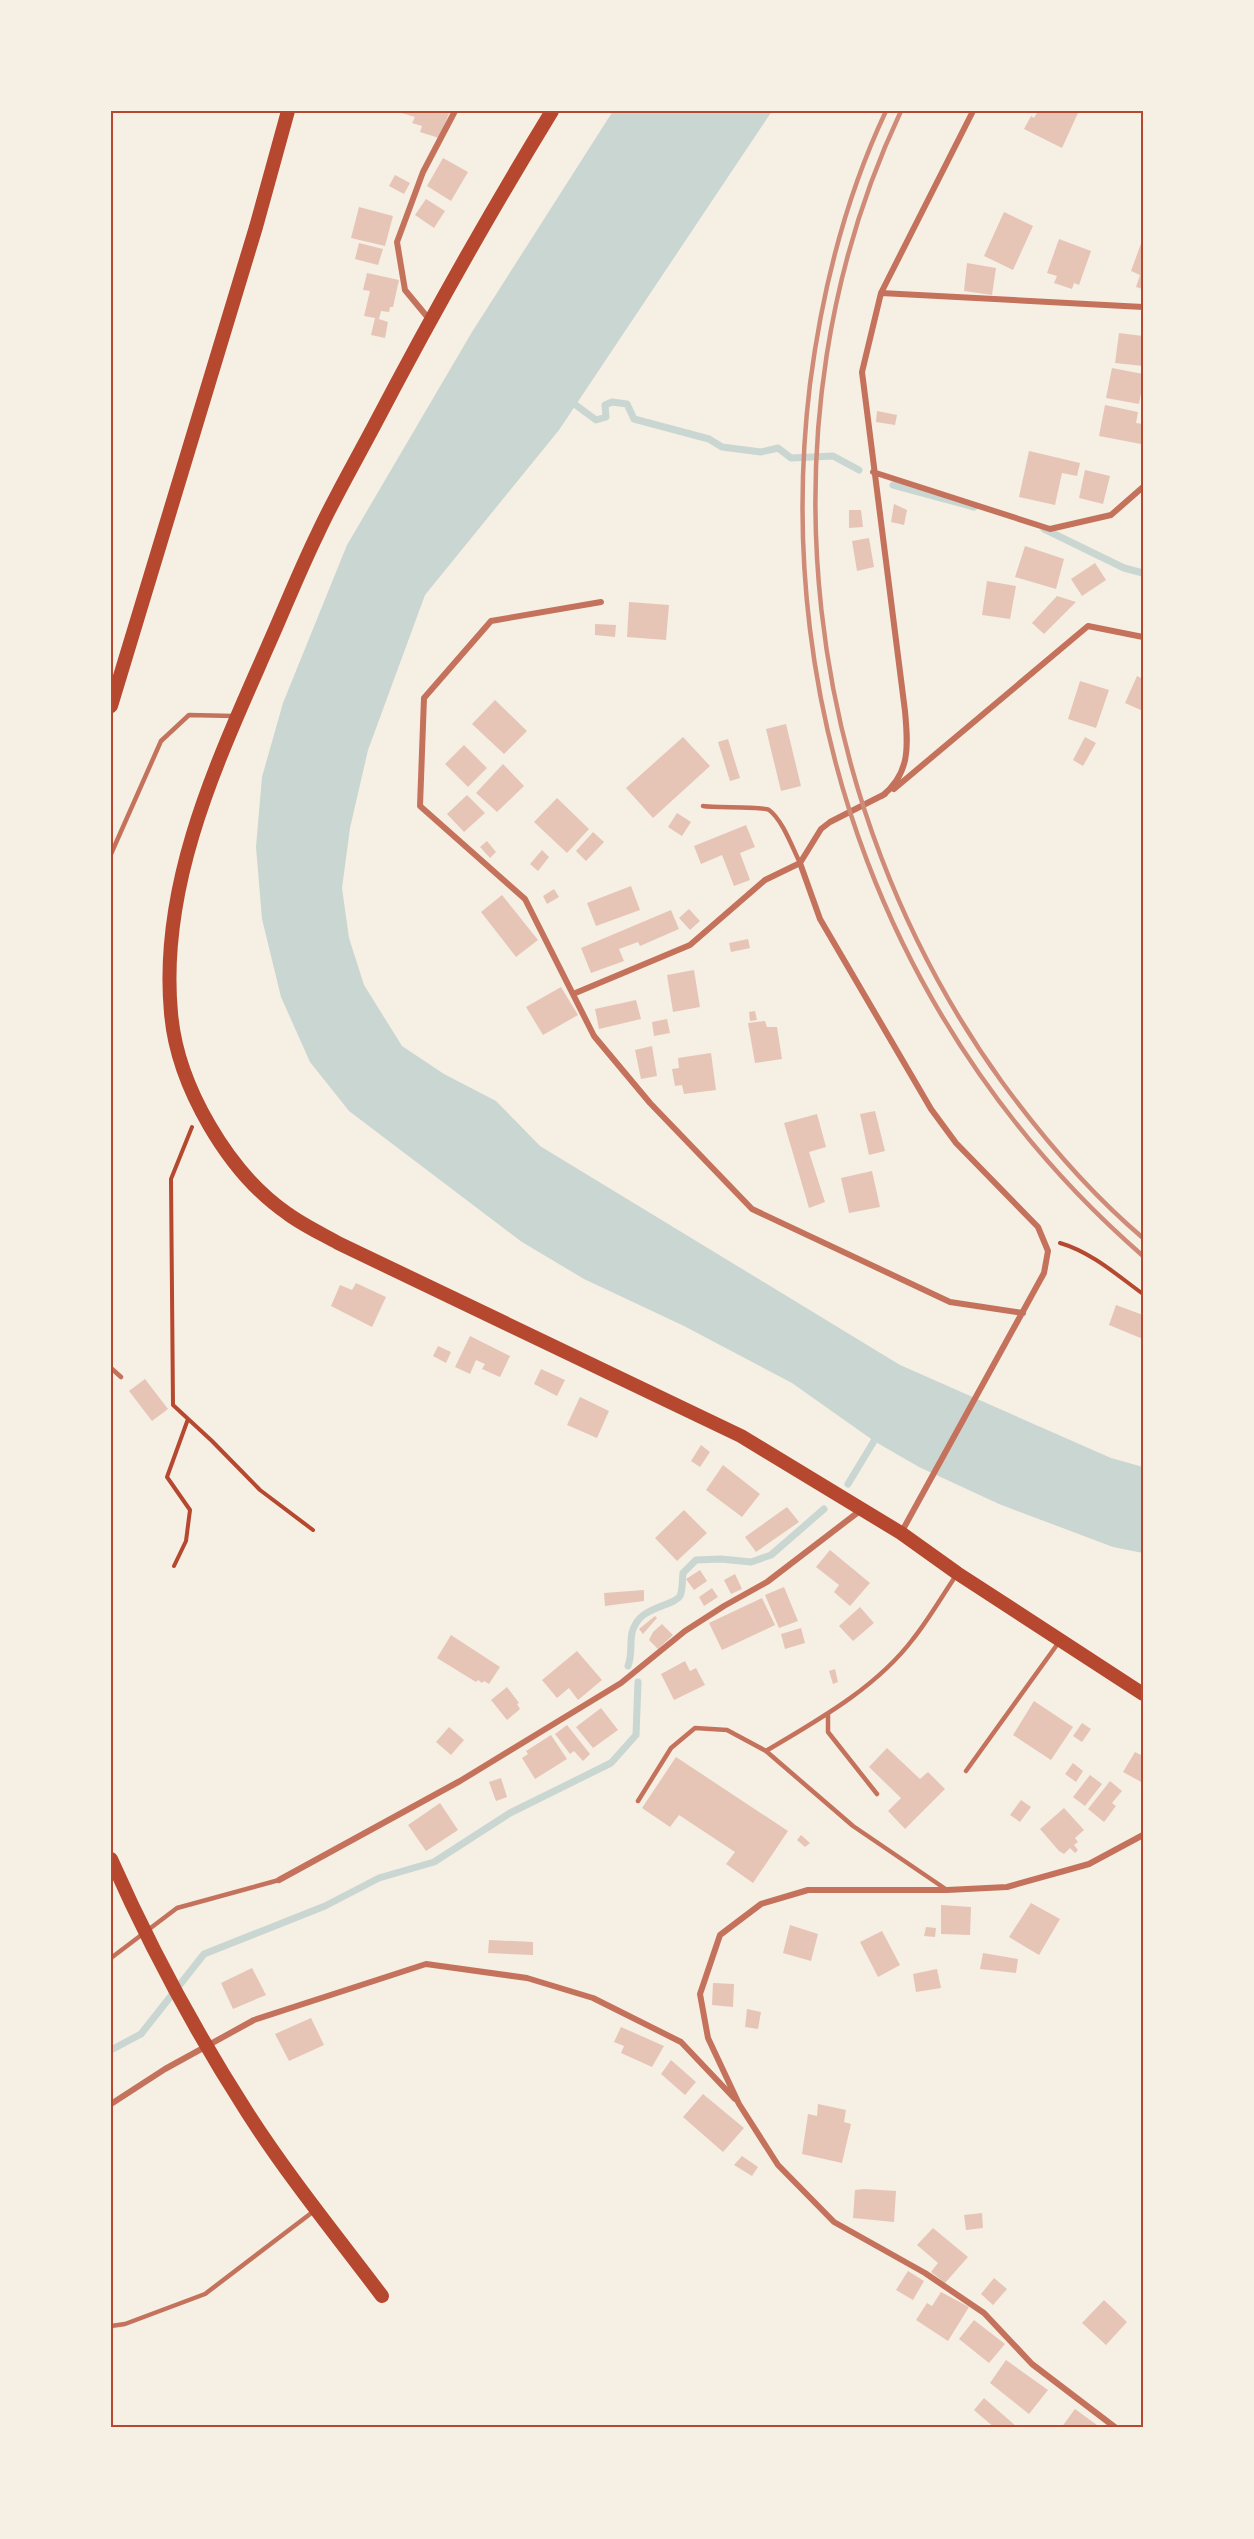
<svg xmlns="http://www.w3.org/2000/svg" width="1254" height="2539" font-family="'Asap Condensed',sans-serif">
<rect width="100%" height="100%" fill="#f6efe4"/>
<path fill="#c9d6d2" d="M613 111H772L559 430 425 595 368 750 350 828 342 888 349 938 364 985 402 1046 444 1074 496 1101 540 1146 900 1365 1111 1458 1143 1467V1553L1113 1547 999 1504 919 1467 874 1441 792 1383 684 1326 584 1279 522 1242 349 1111 310 1062 281 997 262 919 256 847 262 777 283 703 347 545 472 332Z"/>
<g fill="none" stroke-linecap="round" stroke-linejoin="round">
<path stroke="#c9d6d2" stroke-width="7" d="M569 400 596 420 606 417 605 405 612 402 627 404 634 419 709 439 722 447 761 452 778 448 791 458 833 456 859 470
M893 485 974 507
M1044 529 1124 568 1143 573
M848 1484 874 1441 876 1434
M628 1666C635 1647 625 1635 640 1618 650 1607 675 1604 680 1596 683 1590 682 1579 683 1573L696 1560 721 1559 751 1562 771 1555 824 1509
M111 2050 141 2034 204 1954 325 1906 379 1878 434 1862 510 1813 611 1763 636 1735 638 1682"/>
</g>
<path fill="#e6c5b7" d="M395 111H450L439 138 420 132 422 126 412 123 415 117Z
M1038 111H1074L1078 113 1062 148 1024 129 1031 116 1034 118Z
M443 158 468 172 451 201 427 186Z
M395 175 410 183 404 194 389 186Z
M426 199 445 211 434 228 415 215Z
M359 207 393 216 385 246 351 238Z
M1004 212 1033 226 1013 270 984 256Z
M1143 238V289L1136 287 1140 275 1131 271Z
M1059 239 1091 251 1079 285 1074 283 1072 289 1054 283 1057 276 1047 273Z
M359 243 383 249 378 265 355 259Z
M967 263 996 268 992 295 964 291Z
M367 273 399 280 393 307H390L389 312 381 311 379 319 388 322 385 338 371 335 375 318 364 316 370 291 363 290Z
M1119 333 1143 336V366L1115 363Z
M1112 368 1143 374V394L1141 393 1139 404 1106 398Z
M1105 405 1138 412 1136 423 1143 424 1141 444 1099 436Z
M877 411 897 415 895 425 876 422Z
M1029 451 1080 463 1077 476 1062 473 1055 505 1019 497Z
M1085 470 1110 476 1103 504 1079 498Z
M894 504 907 510 904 525 891 522Z
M849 510H861L863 527 849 528Z
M869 538 874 567 857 571 852 541Z
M1025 546 1064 559 1056 589 1015 577Z
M1095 563 1106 580 1082 596 1071 579Z
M987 581 1016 586 1010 619 982 615Z
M1057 596 1076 602 1044 634 1032 623Z
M629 602 669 605 666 640 627 637Z
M595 624 616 625 615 637 595 635Z
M1137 676 1143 679V711L1125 703Z
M1080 681 1109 690 1096 728 1068 719Z
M495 700 527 731 504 754 472 724Z
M786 724 801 786 781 791 766 729Z
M683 737 710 766 653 818 626 788Z
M1085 737 1096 743 1083 766 1073 760Z
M728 739 740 778 730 781 718 742Z
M464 745 487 768 468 787 445 764Z
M503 764 524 786 497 812 476 793Z
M467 795 485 813 464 832 447 814Z
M557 798 589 829 567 853 534 822Z
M677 813 691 822 682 836 668 827Z
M746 825 755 847 740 853 750 880 734 886 722 855 701 864 694 846Z
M593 832 604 842 586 861 576 851Z
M487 841 496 852 490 858 480 847Z
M542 850 549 857 538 871 530 864Z
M631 886 640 910 596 926 587 903Z
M554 889 559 897 547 904 543 896Z
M502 895 538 940 516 957 481 912Z
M689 909 700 921 690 930 679 918Z
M671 910 679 929 640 946 638 942 619 949 624 961 591 973 581 948Z
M748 939 750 948 731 952 729 943Z
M694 970 700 1007 673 1012 667 975Z
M561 987 578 1015 543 1035 526 1007Z
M636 1000 641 1019 599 1029 595 1009Z
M755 1011 757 1020 750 1021 749 1012Z
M667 1019 670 1033 654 1036 652 1022Z
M765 1021 767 1027H777L782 1059 755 1063 748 1023Z
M652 1046 657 1076 641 1079 635 1050Z
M711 1053 716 1090 684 1094 682 1085 675 1086 672 1069 679 1068 678 1058Z
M875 1111 885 1151 869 1155 860 1114Z
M817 1114 826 1147 809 1152 825 1202 809 1208 784 1123Z
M872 1171 880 1207 849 1213 841 1178Z
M356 1283 386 1297 372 1327 331 1306 340 1285 352 1290Z
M1116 1305 1143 1315V1339L1109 1325Z
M470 1336 510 1356 500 1377 482 1369 485 1364 476 1360 470 1374 455 1367Z
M438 1346 451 1352 446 1363 433 1356Z
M541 1369 565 1380 557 1396 534 1384Z
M145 1379 168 1409 152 1421 129 1391Z
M580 1397 609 1411 597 1438 567 1425Z
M701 1445 710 1452 700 1467 691 1461Z
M723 1465 760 1494 742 1517 706 1490Z
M787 1507 799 1522 756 1552 745 1537Z
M684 1510 707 1533 677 1561 655 1538Z
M830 1550 870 1583 850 1606 834 1592 839 1585 816 1567Z
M700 1570 707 1581 694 1590 686 1579Z
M735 1574 742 1589 731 1594 724 1580Z
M784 1587 798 1621 779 1628 765 1595Z
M712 1588 718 1597 704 1606 699 1597Z
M644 1590V1601L605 1606 604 1593Z
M762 1598 775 1625 722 1650 709 1623Z
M860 1607 874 1623 853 1641 839 1626Z
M655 1616 657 1618 643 1634 639 1629Z
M662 1624 673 1635 658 1649 649 1640 653 1632Z
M801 1628 805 1643 785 1649 781 1634Z
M451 1635 500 1667 489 1684 484 1681 482 1683 478 1680 476 1682 437 1658Z
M577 1651 602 1680 578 1700 569 1688 557 1698 542 1680Z
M685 1661 690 1671 696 1668 705 1685 674 1700 661 1674Z
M835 1669 838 1682 833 1684 829 1671Z
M507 1687 519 1703 517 1704 520 1709 507 1720 491 1700Z
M1034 1701 1073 1727 1051 1760 1013 1735Z
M601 1708 618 1730 593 1748 576 1727Z
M1082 1723 1091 1729 1082 1742 1073 1736Z
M567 1725 590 1754 583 1761 574 1751 570 1754 555 1734Z
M449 1727 464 1740 451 1755 436 1742Z
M551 1735 567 1759 535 1779 522 1758 528 1754 526 1751Z
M887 1748 920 1779 928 1772 945 1789 905 1829 888 1811 901 1798 869 1767Z
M1135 1752 1143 1756V1783L1123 1772Z
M676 1757 788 1831 753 1883 726 1864 735 1852 679 1815 670 1827 642 1808Z
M1073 1763 1083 1771 1076 1782 1065 1774Z
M1090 1775 1102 1784 1085 1806 1073 1797Z
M501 1778 507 1797 496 1801 489 1782Z
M1110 1781 1122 1791 1112 1803 1116 1806 1104 1822 1088 1809Z
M1021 1800 1031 1807 1020 1822 1010 1815Z
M440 1803 458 1830 426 1851 408 1825Z
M1064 1808 1084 1830 1075 1838 1078 1842 1074 1845 1078 1850 1075 1853 1070 1848 1064 1854 1059 1851 1040 1829Z
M801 1835 810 1843 805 1847 797 1840Z
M1031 1903 1060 1919 1039 1955 1009 1937Z
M941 1905 971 1907 970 1935 941 1934Z
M790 1925 818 1934 811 1961 783 1953Z
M926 1927 936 1928 935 1937 924 1936Z
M882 1931 900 1965 878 1977 860 1942Z
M489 1940 533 1942V1955L488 1953Z
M983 1953 1018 1959 1016 1973 980 1969Z
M252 1968 266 1995 233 2009 221 1983Z
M937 1969 941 1988 916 1992 913 1974Z
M713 1983 734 1984 733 2007 712 2005Z
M747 2009 761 2012 758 2029 745 2027Z
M311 2018 324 2045 289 2061 275 2034Z
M621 2027 664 2046 652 2067 621 2053 624 2046 614 2042Z
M671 2060 696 2082 685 2095 661 2074Z
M703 2094 744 2128 723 2152 683 2117Z
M818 2104 846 2110 844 2122 851 2124 842 2163 802 2154 808 2114 817 2116Z
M742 2156 758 2167 752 2176 734 2165Z
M864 2189 896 2191 894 2222 853 2218 855 2190Z
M982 2213 983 2228 966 2230 964 2215Z
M933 2228 968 2257 945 2283 931 2272 938 2263 917 2245Z
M908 2271 924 2281 913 2300 896 2290Z
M994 2278 1007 2289 993 2305 981 2294Z
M941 2292 969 2307 948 2341 916 2320 927 2303 932 2306Z
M1104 2300 1127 2322 1106 2345 1082 2323Z
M974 2320 1005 2344 989 2363 959 2339Z
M1006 2360 1048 2390 1029 2414 990 2383Z
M984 2398 993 2406 1017 2427 995 2428 982 2417 974 2410Z
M1075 2409 1101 2428H1061Z"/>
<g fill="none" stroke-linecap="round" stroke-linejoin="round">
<path stroke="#b5482f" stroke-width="4" d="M192 1127 171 1179 173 1405 212 1441 260 1490 313 1530
M1060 1243C1091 1252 1117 1275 1143 1294
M174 1566 186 1541 190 1510 167 1477 188 1419"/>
<path stroke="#c5725c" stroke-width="4.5" d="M703 806C715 808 763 806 769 810 782 819 793 849 800 863
M111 854 161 741 189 715 234 716
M111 1368 121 1377
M828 1713V1732L877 1794
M766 1751C818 1720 876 1688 913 1639 929 1619 942 1596 957 1574
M966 1771 1059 1642
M638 1801 671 1748 695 1728 727 1730 766 1751 853 1826 947 1890
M111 1958 177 1908 279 1880
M111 2326 125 2324 205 2294 314 2211"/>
<path stroke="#c5725c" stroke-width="6" d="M881 293 1143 307
M429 319 405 290 397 242 423 172 455 111
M873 472 1050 529 1111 515 1143 487
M601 602 491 621 424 698 420 806 525 899 594 1036 650 1103 752 1209 950 1302 1023 1313
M894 789 1088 626 1143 637
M882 796C911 773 908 745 905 711L862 372 881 293 973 111
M800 863 820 919 931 1109 956 1143 1038 1227 1048 1251 1044 1273 901 1533
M573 994 690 945 765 880 800 863 821 829 830 822 885 794
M279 1880 460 1781 621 1683 685 1631 724 1606 767 1582 861 1510
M111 2104 165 2069 254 2020 426 1964 527 1978 593 1998 681 2042 735 2099
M1116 2428 1032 2364 984 2313 925 2273 834 2222 778 2165 739 2104 708 2038 700 1994 720 1935 761 1904 808 1890H947L1007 1887 1089 1864 1143 1835"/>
<path stroke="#b5482f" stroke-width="14" d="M552 111C489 214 430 319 374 426 355 462 334 498 317 535 299 572 284 610 267 648 217 762 159 884 171 1013 177 1085 228 1173 288 1214 303 1225 322 1234 338 1243L741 1436 901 1533 957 1573 1143 1694
M111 706 256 227 288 111
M111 1859C150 1947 195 2031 247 2112 288 2176 336 2235 382 2296"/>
<path stroke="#cf8b77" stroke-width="4.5" d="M886 111C846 196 822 291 810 384 770 713 892 1038 1143 1256
M901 111C754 423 802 805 1002 1082 1043 1138 1090 1193 1143 1238"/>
</g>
<rect width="1254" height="2539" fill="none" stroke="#f6efe4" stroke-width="225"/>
<rect x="112" y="112" width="1030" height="2314" fill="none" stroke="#b5482f" stroke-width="2"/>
</svg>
